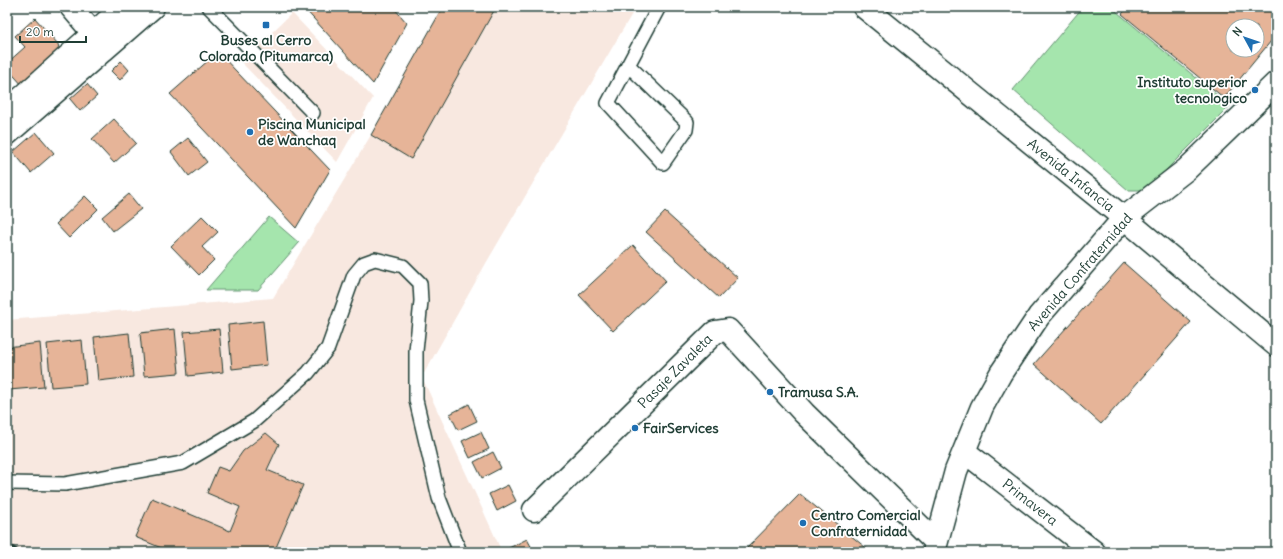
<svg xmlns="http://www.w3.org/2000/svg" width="1283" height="559" font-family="Delius,sans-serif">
<rect width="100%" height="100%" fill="#fff"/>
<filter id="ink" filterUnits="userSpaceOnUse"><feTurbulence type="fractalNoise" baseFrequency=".025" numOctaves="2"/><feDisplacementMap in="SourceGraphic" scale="8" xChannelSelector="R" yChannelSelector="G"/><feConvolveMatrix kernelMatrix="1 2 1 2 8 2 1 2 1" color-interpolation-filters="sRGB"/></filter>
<g filter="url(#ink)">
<path fill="#f8e8e0" d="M443 7H636L485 265 422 377 502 552H7V320L273 298 371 135Z
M292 13 373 98 337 162 241 62Z"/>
<path fill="#a5e5ad" stroke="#629170" d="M1083 7H1111L1230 106 1146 190H1128L1013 90Z
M269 217 299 243 258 290H206Z"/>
<path fill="#e6b498" stroke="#1f3d34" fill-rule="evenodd" d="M303 7H393L407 23 373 84Z
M443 7H496L411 159 371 135Z
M1128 7H1276V35L1224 98 1122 14ZM1233 26H1257V50H1233Z
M35 18 58 44 60 53 23 86 7 68V63L25 47 15 36Z
M218 52 330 170 296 228 170 94Z
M121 61 129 70 120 80 111 71Z
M87 84 97 96 80 111 70 99Z
M114 119 136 143 114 163 92 139Z
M36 132 54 153 31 173 13 152Z
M188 138 207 162 189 176 171 152Z
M129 194 141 209 113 231 102 217Z
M85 196 98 209 69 238 56 224Z
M665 212 738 278 719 298 646 232Z
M202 216 218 232 202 247 214 260 199 275 171 246Z
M633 245 666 281 613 331 579 295Z
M1124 263 1191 322 1101 424 1034 364Z
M263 321 267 365 232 369 228 325Z
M175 329 179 373 144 376 140 333Z
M219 329 223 372 188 376 184 332Z
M129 333 133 377 98 381 94 337Z
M82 340 86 384 51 387 47 344Z
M40 343 44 387 9 390 7 368V347Z
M469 404 477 421 458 430 450 414Z
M481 432 489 449 470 458 462 441Z
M266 433 279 444 267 470 303 485 274 552H171L135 537 152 498 230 531 240 507 207 493 218 467 229 471 243 451Z
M493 452 501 468 482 478 474 462Z
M508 485 516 501 497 511 489 494Z
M800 494 871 552H743Z
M527 539 534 552H510L509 548Z"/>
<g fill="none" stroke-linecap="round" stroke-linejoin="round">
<g stroke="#1f3d34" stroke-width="16">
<path id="lane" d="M209 7 313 113
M628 65 687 122 686 130 663 163 608 103 659 7
M7 483 65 484 183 463 254 421 308 373 328 348 354 275 364 263 375 259 403 266 420 283 421 301 416 351V400L439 498 460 552"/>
</g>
<g stroke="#1f3d34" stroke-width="25">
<path id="street" d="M71 7 105 47
M965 452 1094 552
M534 510 715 332 728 330 804 413 936 542
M934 552 956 471 982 407 1001 373 1039 316 1124 218 1187 169 1276 83"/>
</g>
<g stroke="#1f3d34" stroke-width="25">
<path id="secondary" d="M864 7 1124 218 1276 345
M7 111 123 7
M7 134 153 7"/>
</g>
<use href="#lane" stroke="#fff" stroke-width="13"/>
<use href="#street" stroke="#fff" stroke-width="22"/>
<use href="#secondary" stroke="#fff" stroke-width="22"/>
<path stroke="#1f3d34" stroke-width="3" d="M7 544 20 552"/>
</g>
</g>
<g fill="#1f6fb2" stroke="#fff" stroke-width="1.5">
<rect x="262" y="21" width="8" height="8" rx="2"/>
<circle cx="1255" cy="90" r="4"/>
<circle cx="250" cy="132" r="4"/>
<circle cx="770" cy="392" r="4"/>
<circle cx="635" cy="428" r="4"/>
<circle cx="803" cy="523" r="4"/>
</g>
<g text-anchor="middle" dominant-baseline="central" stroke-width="3.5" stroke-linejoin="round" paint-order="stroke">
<g font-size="14" font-weight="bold" fill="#1f3d34" stroke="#fff" text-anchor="start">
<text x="266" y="40" text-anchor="middle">Buses al Cerro<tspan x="266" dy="16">Colorado (Pitumarca)</tspan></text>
<text x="1247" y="82" text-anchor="end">Instituto superior<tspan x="1247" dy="16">tecnologico</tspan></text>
<text x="258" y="124">Piscina Municipal<tspan x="258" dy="16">de Wanchaq</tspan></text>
<text x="778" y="392">Tramusa S.A.</text>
<text x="643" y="428">FairServices</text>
<text x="811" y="515">Centro Comercial<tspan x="811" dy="16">Confraternidad</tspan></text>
</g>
<g font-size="14" fill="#1f3d34" stroke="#fff">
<text transform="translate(1071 175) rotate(39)">Avenida Infancia</text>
<text transform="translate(1080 272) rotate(-49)">Avenida Confraternidad</text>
<text transform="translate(675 371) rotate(-45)">Pasaje Zavaleta</text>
<text transform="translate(1030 502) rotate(38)">Primavera</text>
</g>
</g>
<rect width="1283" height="559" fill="none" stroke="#fff" stroke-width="24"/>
<rect x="12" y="12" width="1259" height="535" fill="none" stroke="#1f3d34" stroke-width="1.5" filter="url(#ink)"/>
<g transform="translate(1245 38) rotate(310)"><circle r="19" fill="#ffffff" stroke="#a5b1ae"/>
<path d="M0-3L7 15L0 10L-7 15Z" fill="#1f6fb2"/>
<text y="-6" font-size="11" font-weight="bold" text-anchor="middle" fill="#1f3d34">N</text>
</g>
<path d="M20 36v6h66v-6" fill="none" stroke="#1f3d34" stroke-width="2"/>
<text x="26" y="36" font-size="12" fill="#1f3d34" stroke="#ffffff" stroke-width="3" paint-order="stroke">20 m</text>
</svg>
